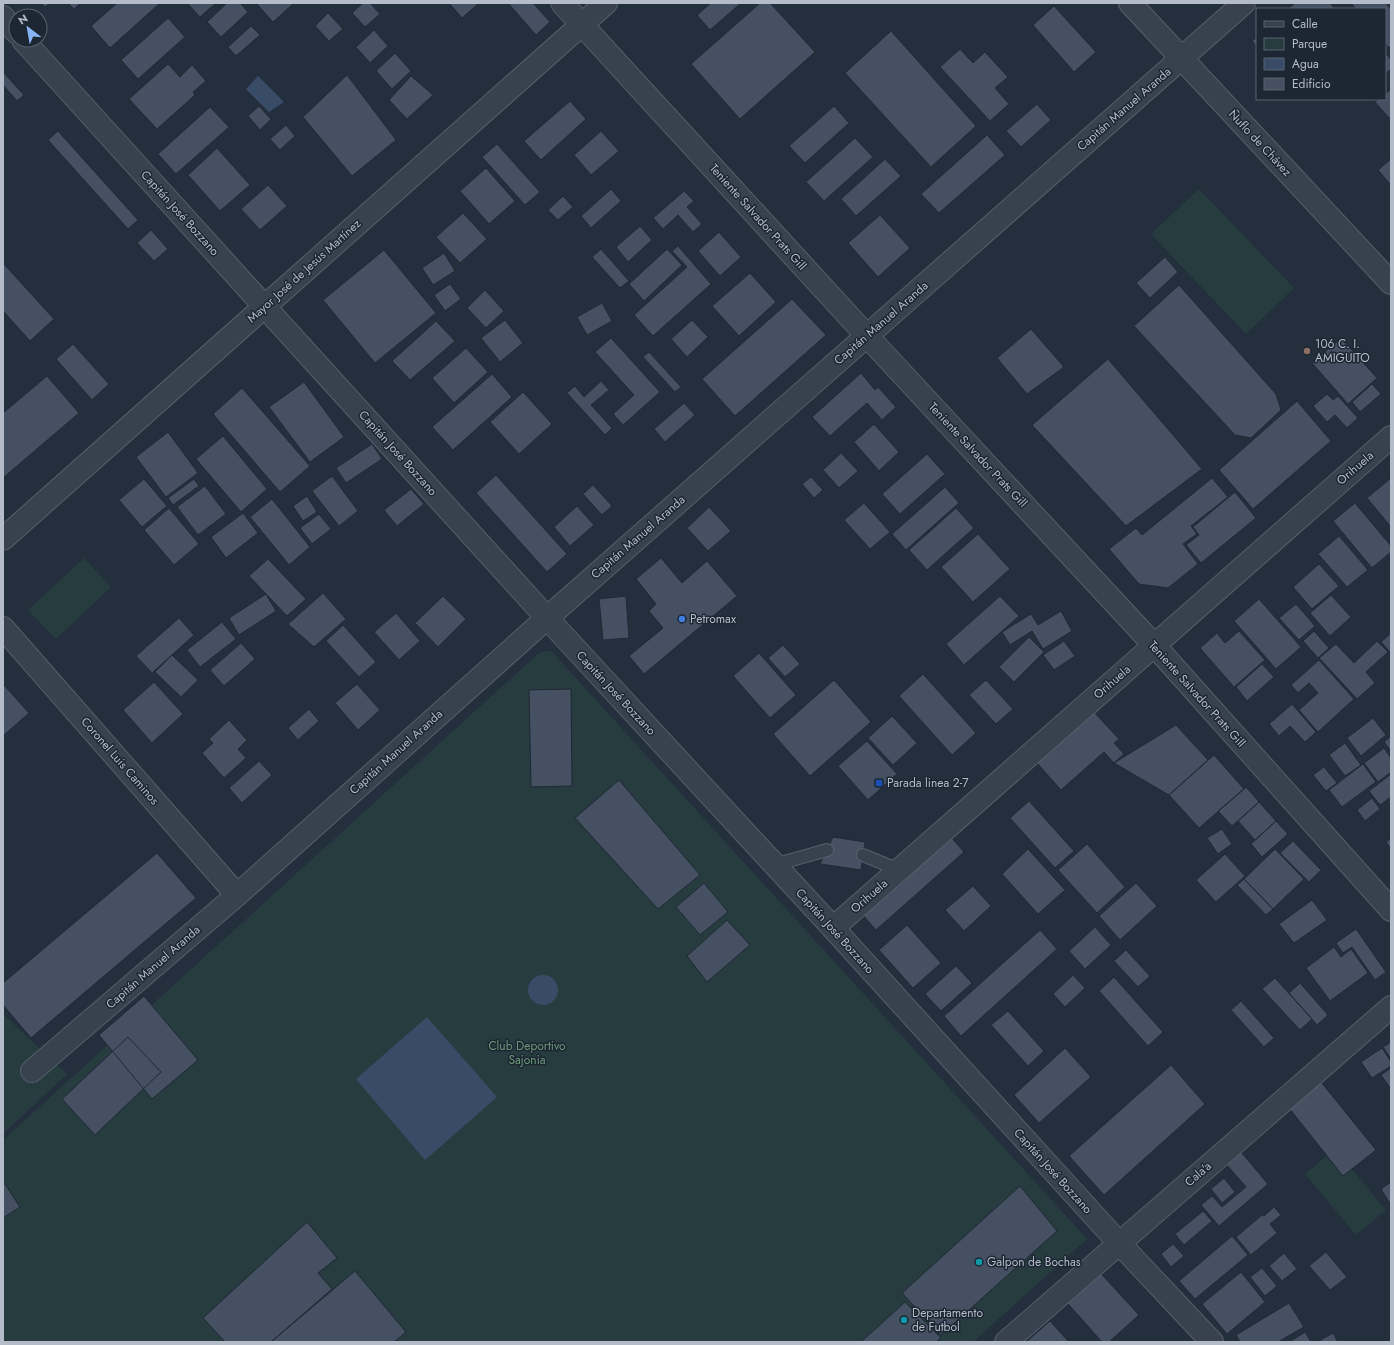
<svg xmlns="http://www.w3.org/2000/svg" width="1394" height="1345" font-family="Jost,sans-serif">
<rect width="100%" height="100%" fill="#242f3e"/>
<path fill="#263c3f" d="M1199 189 1294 288 1246 334 1151 234Z
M84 558 111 587 56 639 28 610Z
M544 651H550L554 654 1087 1239 973 1342H3V1140L539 653Z
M3 1014 67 1074 3 1134Z
M1335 1149 1386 1210 1356 1235 1305 1174Z"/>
<path fill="#394c67" d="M258 76 284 102 269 112 246 89Z
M528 990a15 15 0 1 1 30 0a15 15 0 1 1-30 0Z
M427 1017 497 1097 425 1160 356 1079Z"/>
<path fill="#455162" stroke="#1f2835" d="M41 3H50L45 7Z
M68 3H81L74 9Z
M117 3H160L110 48 91 26Z
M187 3H216L200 17Z
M227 3H240L248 12 221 37 207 22Z
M256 3H294L273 22Z
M363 3H370L380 14 365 27 352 13Z
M449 3H479L462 18Z
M508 3H533L550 22 536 35Z
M711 3H741L710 30 697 15Z
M760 3H770L815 52 740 119 691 64Z
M1295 3H1330L1335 9H1288Z
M1351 3H1386L1391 9V46L1389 48 1385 43V9H1356Z
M1054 6 1096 52 1074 72 1033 25Z
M328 13 343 29 329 41 315 26Z
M168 18 185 37 138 79 121 60Z
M251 26 260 35 236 56 228 47Z
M374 30 388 46 370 63 356 47Z
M891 31 976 126 931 167 845 73Z
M1257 37V47L1252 41Z
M960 49 973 63 985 52 1008 77 995 88 1009 104 990 121 940 67Z
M1385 52 1391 60V69L1385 74Z
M395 53 411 71 392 89 376 71Z
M168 64 180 77 192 65 206 81 193 92 195 95 157 129 129 99Z
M3 72 24 95 17 101 3 85Z
M347 75 396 140 352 176 303 117Z
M411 76 433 95 407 119 389 100Z
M1391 89V116L1389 118 1375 102 1379 99H1385V94Z
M570 101 586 119 541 160 524 141Z
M1037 104 1051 120 1021 147 1006 131Z
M259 106 271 119 260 130 248 116Z
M834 106 849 123 805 163 789 146Z
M210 107 229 127 176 174 158 154Z
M286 125 295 136 280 150 270 139Z
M58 131 138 220 128 229 48 140Z
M601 131 619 151 591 175 574 155Z
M987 135 1005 155 939 213 921 194Z
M855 138 873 157 824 201 806 182Z
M497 144 540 192 525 205 482 157Z
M217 148 250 185 220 211 188 175Z
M885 159 901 176 856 216 841 199Z
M1391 159V185L1378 170Z
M486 168 515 201 489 224 460 191Z
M268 185 287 206 260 230 241 209Z
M611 189 621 201 591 228 581 216Z
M684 191 694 201 687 207 702 224 693 232 678 215 663 229 653 218Z
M563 196 573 207 558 220 548 210Z
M463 213 487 239 460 263 436 237Z
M880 215 910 248 878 277 848 243Z
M640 226 652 240 628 262 616 247Z
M151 230 168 249 154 261 137 243Z
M719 232 741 257 720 276 698 251Z
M678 246 711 284 653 336 634 315 687 267 672 251Z
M601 249 629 281 620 288 592 257Z
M667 249 682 265 644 301 629 284Z
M384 250 436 313 375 363 323 300Z
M444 253 455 271 433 285 422 268Z
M1165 257 1178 272 1150 298 1136 283Z
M3 263 54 319 30 341 3 311Z
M750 273 776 302 739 336 712 306Z
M450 284 461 299 445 311 434 295Z
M1179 285 1276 394 1281 410 1251 438 1235 435 1134 326Z
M485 290 504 311 486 328 467 308Z
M792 299 826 335 735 416 702 379Z
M602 303 612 321 587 335 577 317Z
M505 320 523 343 500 362 481 338Z
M692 320 708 337 687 357 671 339Z
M436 321 455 341 410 380 392 361Z
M1031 329 1064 367 1027 394 997 358Z
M611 338 660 392 623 425 613 414 634 395 595 352Z
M1341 338 1377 378 1348 404 1312 363Z
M73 344 109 384 92 400 56 359Z
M466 348 488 372 454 403 432 378Z
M649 352 681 387 675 392 643 357Z
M1108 359 1202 469 1126 526 1032 425Z
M861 373 875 390 878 387 896 407 882 420 867 403 830 436 812 417Z
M492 374 512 397 453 450 432 427Z
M47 376 79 413 3 478V413Z
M601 381 609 390 591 405 612 428 605 435 567 393 575 386 584 397Z
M304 382 344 437 310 462 269 407Z
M1372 384 1381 394 1360 412 1352 402Z
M242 388 310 466 280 492 213 414Z
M523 392 552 424 519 454 490 422Z
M1327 394 1333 400 1338 396 1358 418 1347 428 1335 415 1327 422 1313 406Z
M1297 401 1331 441 1253 509 1219 470Z
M684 403 695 415 665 442 654 429Z
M874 424 899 452 879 471 854 442Z
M168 432 198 473 166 497 136 457Z
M223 436 267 489 241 512 196 459Z
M372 444 382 459 346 483 336 468Z
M841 453 858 471 839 488 823 470Z
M927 454 945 474 900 514 882 494Z
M496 475 567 554 547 572 476 493Z
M332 476 358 511 339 526 312 491Z
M811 477 823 490 814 498 802 484Z
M1212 478 1228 497 1191 526 1197 534 1183 544 1198 564 1168 588 1139 584 1109 549 1136 528 1142 535Z
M1391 478V527L1367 498Z
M144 479 167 506 142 527 119 500Z
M194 479 199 486 173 505 168 498Z
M593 485 612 506 602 515 583 494Z
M205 486 226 514 198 535 177 507Z
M945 487 959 503 906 550 892 534Z
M411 489 424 504 397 526 384 510Z
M1235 492 1256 518 1201 563 1186 545 1199 535 1193 527Z
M307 496 317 512 303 521 293 506Z
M272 499 310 547 289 565 250 517Z
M864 503 890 532 870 549 844 520Z
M1355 503 1391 546V552L1372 568 1333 521Z
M577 506 594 525 570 546 554 527Z
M709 507 731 531 708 551 687 528Z
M169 508 199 544 174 565 144 530Z
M956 508 974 528 927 570 909 550Z
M243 513 258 533 226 558 211 537Z
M319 514 331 529 312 544 300 528Z
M978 534 1010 569 973 602 941 567Z
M1339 536 1368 570 1347 587 1318 554Z
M661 558 682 583 707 561 737 596 644 674 629 656 663 628 649 611 656 604 636 579Z
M268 559 306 599 287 616 249 576Z
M1319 564 1339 586 1312 609 1293 587Z
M323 593 346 619 314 647 288 624Z
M266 594 276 611 239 635 229 618Z
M1331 595 1351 617 1330 636 1310 613Z
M443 596 466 619 438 647 415 623Z
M626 596 629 638 603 640 599 599Z
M1000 596 1019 616 964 665 946 644Z
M1259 599 1301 647 1276 669 1234 621Z
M1296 604 1315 626 1299 640 1279 618Z
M1061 611 1072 631 1043 649 1032 631 1010 645 1002 632 1031 614 1038 625Z
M396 613 420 641 399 660 374 632Z
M179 618 194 635 152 673 136 656Z
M222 622 236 639 200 667 187 650Z
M343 625 376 662 359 677 326 641Z
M1239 631 1265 660 1234 687 1200 648 1217 633 1225 643Z
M1314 631 1329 648 1318 658 1303 641Z
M1391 633V653L1381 642Z
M1029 637 1044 652 1014 682 999 667Z
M1064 641 1075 656 1054 670 1043 655Z
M1377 641 1388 652 1366 672 1375 683 1357 699 1319 658 1336 644 1354 663Z
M241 643 255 659 224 686 210 670Z
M783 645 800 664 785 677 768 658Z
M759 653 796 695 770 718 733 676Z
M172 655 198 680 181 697 155 672Z
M1319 660 1354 699 1318 732 1299 710 1318 693 1309 683 1298 693 1291 685Z
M1262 664 1274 677 1247 701 1236 687Z
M923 674 976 733 952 755 899 696Z
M834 680 871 722 810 776 773 734Z
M986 680 1013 709 996 724 969 695Z
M154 682 183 714 152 743 123 710Z
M3 684 29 713 3 736Z
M357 684 380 710 358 730 335 703Z
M571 689 572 786 531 787 529 690Z
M1292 704 1316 732 1305 742 1290 726 1279 736 1269 724Z
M309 709 319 721 298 740 288 728Z
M1094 712 1119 739 1114 743 1124 754 1114 763 1104 752 1061 790 1037 763Z
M892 716 917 743 893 765 868 738Z
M1373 718 1386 735 1361 756 1347 738Z
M229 720 247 740 238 749 246 758 224 778 202 753 213 743 209 739Z
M1176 725 1208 760 1169 795 1114 763Z
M1391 736V751L1384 742Z
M867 741 897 774 868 800 838 766Z
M1345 743 1361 765 1345 776 1329 755Z
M1384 748 1391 758V772L1378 782 1364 763Z
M1214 755 1244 789 1199 828 1169 795Z
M259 761 272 775 242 803 229 788Z
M1363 764 1376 782 1342 807 1329 790Z
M1324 767 1337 783 1326 791 1313 775Z
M1391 774V797L1380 805 1369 791Z
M619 780 700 875 658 909 575 818Z
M1246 787 1259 802 1232 826 1218 811Z
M1372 798 1380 809 1365 821 1357 810Z
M1029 801 1074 851 1055 868 1010 818Z
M1259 802 1276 821 1255 840 1238 821Z
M1276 821 1288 834 1262 857 1251 844Z
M1222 829 1232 844 1218 854 1207 838Z
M950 836 964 852 876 930 862 914Z
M833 837 865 842 861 870 820 864Z
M1391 838V849L1386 842Z
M1293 841 1321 870 1309 882 1280 853Z
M1087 844 1125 887 1097 913 1058 870Z
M1028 849 1065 890 1038 914 1002 874Z
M1275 849 1304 879 1273 909 1244 879Z
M157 853 196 898 31 1038 3 1005V983Z
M1225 854 1245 876 1216 902 1196 880Z
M1244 879 1273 909 1266 915 1237 885Z
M704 883 728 912 700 935 676 907Z
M1136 883 1157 906 1120 940 1099 916Z
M973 886 991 906 964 931 945 910Z
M1312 900 1327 920 1294 943 1279 924Z
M727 920 750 945 707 982 687 956Z
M907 925 941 963 913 988 879 950Z
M1095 927 1111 945 1085 969 1069 951Z
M1356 929 1386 972 1375 980 1352 947 1343 953 1336 943Z
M1040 930 1057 949 961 1036 944 1016Z
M1334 947 1341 957 1351 949 1368 973 1330 1001 1306 968Z
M1126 950 1150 976 1138 987 1114 961Z
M956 966 972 983 941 1011 925 994Z
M1073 975 1085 988 1065 1007 1053 994Z
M1114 977 1163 1032 1148 1046 1099 991Z
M1275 978 1312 1019 1300 1030 1262 989Z
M1300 983 1328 1015 1317 1025 1289 993Z
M144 996 198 1060 152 1099 99 1035Z
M1241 1001 1274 1038 1264 1047 1231 1010Z
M1008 1011 1044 1051 1028 1066 991 1025Z
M128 1037 161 1072 95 1135 62 1099Z
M1391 1042V1059L1383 1047Z
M1065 1048 1091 1077 1039 1123 1014 1095Z
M1382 1048 1391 1062V1066L1372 1078 1361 1062Z
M1171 1065 1205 1104 1104 1195 1069 1156Z
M1391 1068V1089L1381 1075Z
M1321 1082 1376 1150 1343 1176 1289 1108Z
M1241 1152 1268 1184 1219 1226 1201 1205 1212 1196 1222 1207 1246 1187 1226 1164Z
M1224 1178 1235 1192 1222 1203 1211 1189Z
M3 1181 20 1207 3 1218Z
M1391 1182V1201L1389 1202 1381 1189Z
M1020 1186 1057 1231 941 1335 902 1293Z
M1274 1207 1281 1215 1270 1224 1277 1233 1251 1255 1236 1237 1262 1215 1264 1216Z
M1203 1211 1212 1221 1184 1245 1175 1234Z
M307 1222 337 1258 318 1273 332 1289 271 1342H225L203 1318Z
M1232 1236 1248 1255 1195 1299 1179 1281Z
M1173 1244 1184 1256 1171 1267 1161 1254Z
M1326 1252 1347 1277 1330 1290 1309 1266Z
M1284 1253 1297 1269 1282 1281 1269 1266Z
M1094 1266 1139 1315 1109 1342H1102L1061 1296Z
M1262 1268 1277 1286 1265 1296 1250 1277Z
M355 1271 406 1332 394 1342H271Z
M1241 1272 1265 1302 1227 1334 1202 1304Z
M905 1302 941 1338 936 1342H861Z
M1289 1303 1304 1327 1278 1342H1240L1236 1335Z
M1050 1321 1069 1342H1026Z
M1305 1332 1311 1342H1289Z
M1333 1333 1338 1342H1317Z"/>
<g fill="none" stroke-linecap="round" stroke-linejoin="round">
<g stroke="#565f6c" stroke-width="14">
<path id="service" d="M863 855 899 870
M774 865 827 850"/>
</g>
<g stroke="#565f6c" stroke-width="24">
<path id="minor" d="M562 3 867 336 1154 645 1391 910
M3 17 16 32
M23 40 547 618 833 928 1119 1243 1212 1342
M3 539 606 3
M3 628 237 895
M833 928 1391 437
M32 1071 237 895 547 618 1244 3
M1006 1342 1391 1007"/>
</g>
<g stroke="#565f6c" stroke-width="24">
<path id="tertiary" d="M1130 3 1391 283"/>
</g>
<use href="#service" stroke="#38414e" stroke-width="12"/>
<use href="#minor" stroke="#38414e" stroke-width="22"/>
<use href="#tertiary" stroke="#38414e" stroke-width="22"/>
</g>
<circle fill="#8d6e63" stroke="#1d2633" stroke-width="1.5" cx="1307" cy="351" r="4"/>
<circle fill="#3f7fe0" stroke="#1d2633" stroke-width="1.5" cx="682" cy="619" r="4"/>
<rect fill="#1a4fb4" stroke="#1d2633" stroke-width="1.5" x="875" y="779" width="8" height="8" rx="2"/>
<g fill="#0f9aa8" stroke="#1d2633" stroke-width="1.5">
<circle cx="979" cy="1262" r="4"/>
<circle cx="904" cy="1320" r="4"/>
</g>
<g text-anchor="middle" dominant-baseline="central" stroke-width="3" stroke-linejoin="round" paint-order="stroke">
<g font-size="12" fill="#b4bcc9" stroke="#1d2633">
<text transform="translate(1124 109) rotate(-41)">Capitán Manuel Aranda</text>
<text transform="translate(1260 143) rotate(47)">Ñuflo de Chávez</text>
<text transform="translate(180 213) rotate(48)">Capitán José Bozzano</text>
<text transform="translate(758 217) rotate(48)">Teniente Salvador Prats Gill</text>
<text transform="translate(304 271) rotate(-42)">Mayor José de Jesús Martínez</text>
<text transform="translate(881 323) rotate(-41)">Capitán Manuel Aranda</text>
<text transform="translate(398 453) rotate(48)">Capitán José Bozzano</text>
<text transform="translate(978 455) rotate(47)">Teniente Salvador Prats Gill</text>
<text transform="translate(1355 468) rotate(-41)">Orihuela</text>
<text transform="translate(638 537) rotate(-41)">Capitán Manuel Aranda</text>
<text transform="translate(1112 682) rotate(-41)">Orihuela</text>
<text transform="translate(616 693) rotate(47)">Capitán José Bozzano</text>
<text transform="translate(1197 694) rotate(48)">Teniente Salvador Prats Gill</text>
<text transform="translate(396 752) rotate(-42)">Capitán Manuel Aranda</text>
<text transform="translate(120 761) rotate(49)">Coronel Luis Caminos</text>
<text transform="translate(869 896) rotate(-41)">Orihuela</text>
<text transform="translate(835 931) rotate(48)">Capitán José Bozzano</text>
<text transform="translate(153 967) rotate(-41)">Capitán Manuel Aranda</text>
<text transform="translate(1053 1171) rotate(48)">Capitán José Bozzano</text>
<text transform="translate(1198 1174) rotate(-41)">Cala'a</text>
</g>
<g font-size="12" fill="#b4bcc9" stroke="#1d2633" text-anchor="start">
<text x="1315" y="344">106 C. I.<tspan x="1315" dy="14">AMIGUITO</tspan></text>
<text x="690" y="619">Petromax</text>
<text x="887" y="783">Parada linea 2-7</text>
<text x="987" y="1262">Galpon de Bochas</text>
<text x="912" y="1313">Departamento<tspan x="912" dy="14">de Futbol</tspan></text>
</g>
<g font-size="12" fill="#6b9a76" stroke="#1d2633">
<text x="527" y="1046">Club Deportivo<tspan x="527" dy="14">Sajonia</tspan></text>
</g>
</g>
<rect width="1394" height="1345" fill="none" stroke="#b4bcc9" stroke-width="8"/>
<rect x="1256" y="8" width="130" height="92" fill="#1d2633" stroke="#59626f"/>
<rect x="1264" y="21" width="20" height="6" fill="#38414e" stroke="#59626f"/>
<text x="1292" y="28" font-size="12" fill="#b4bcc9">Calle</text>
<rect x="1264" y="38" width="20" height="12" fill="#263c3f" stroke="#59626f"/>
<text x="1292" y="48" font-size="12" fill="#b4bcc9">Parque</text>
<rect x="1264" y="58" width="20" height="12" fill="#394c67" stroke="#59626f"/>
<text x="1292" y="68" font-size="12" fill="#b4bcc9">Agua</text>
<rect x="1264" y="78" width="20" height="12" fill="#455162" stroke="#59626f"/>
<text x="1292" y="88" font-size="12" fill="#b4bcc9">Edificio</text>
<g transform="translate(28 28) rotate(329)"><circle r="19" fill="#1d2633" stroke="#59626f"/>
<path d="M0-3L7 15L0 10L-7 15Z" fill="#8ab4f8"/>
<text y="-6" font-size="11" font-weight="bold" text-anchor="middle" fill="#b4bcc9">N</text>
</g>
</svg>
